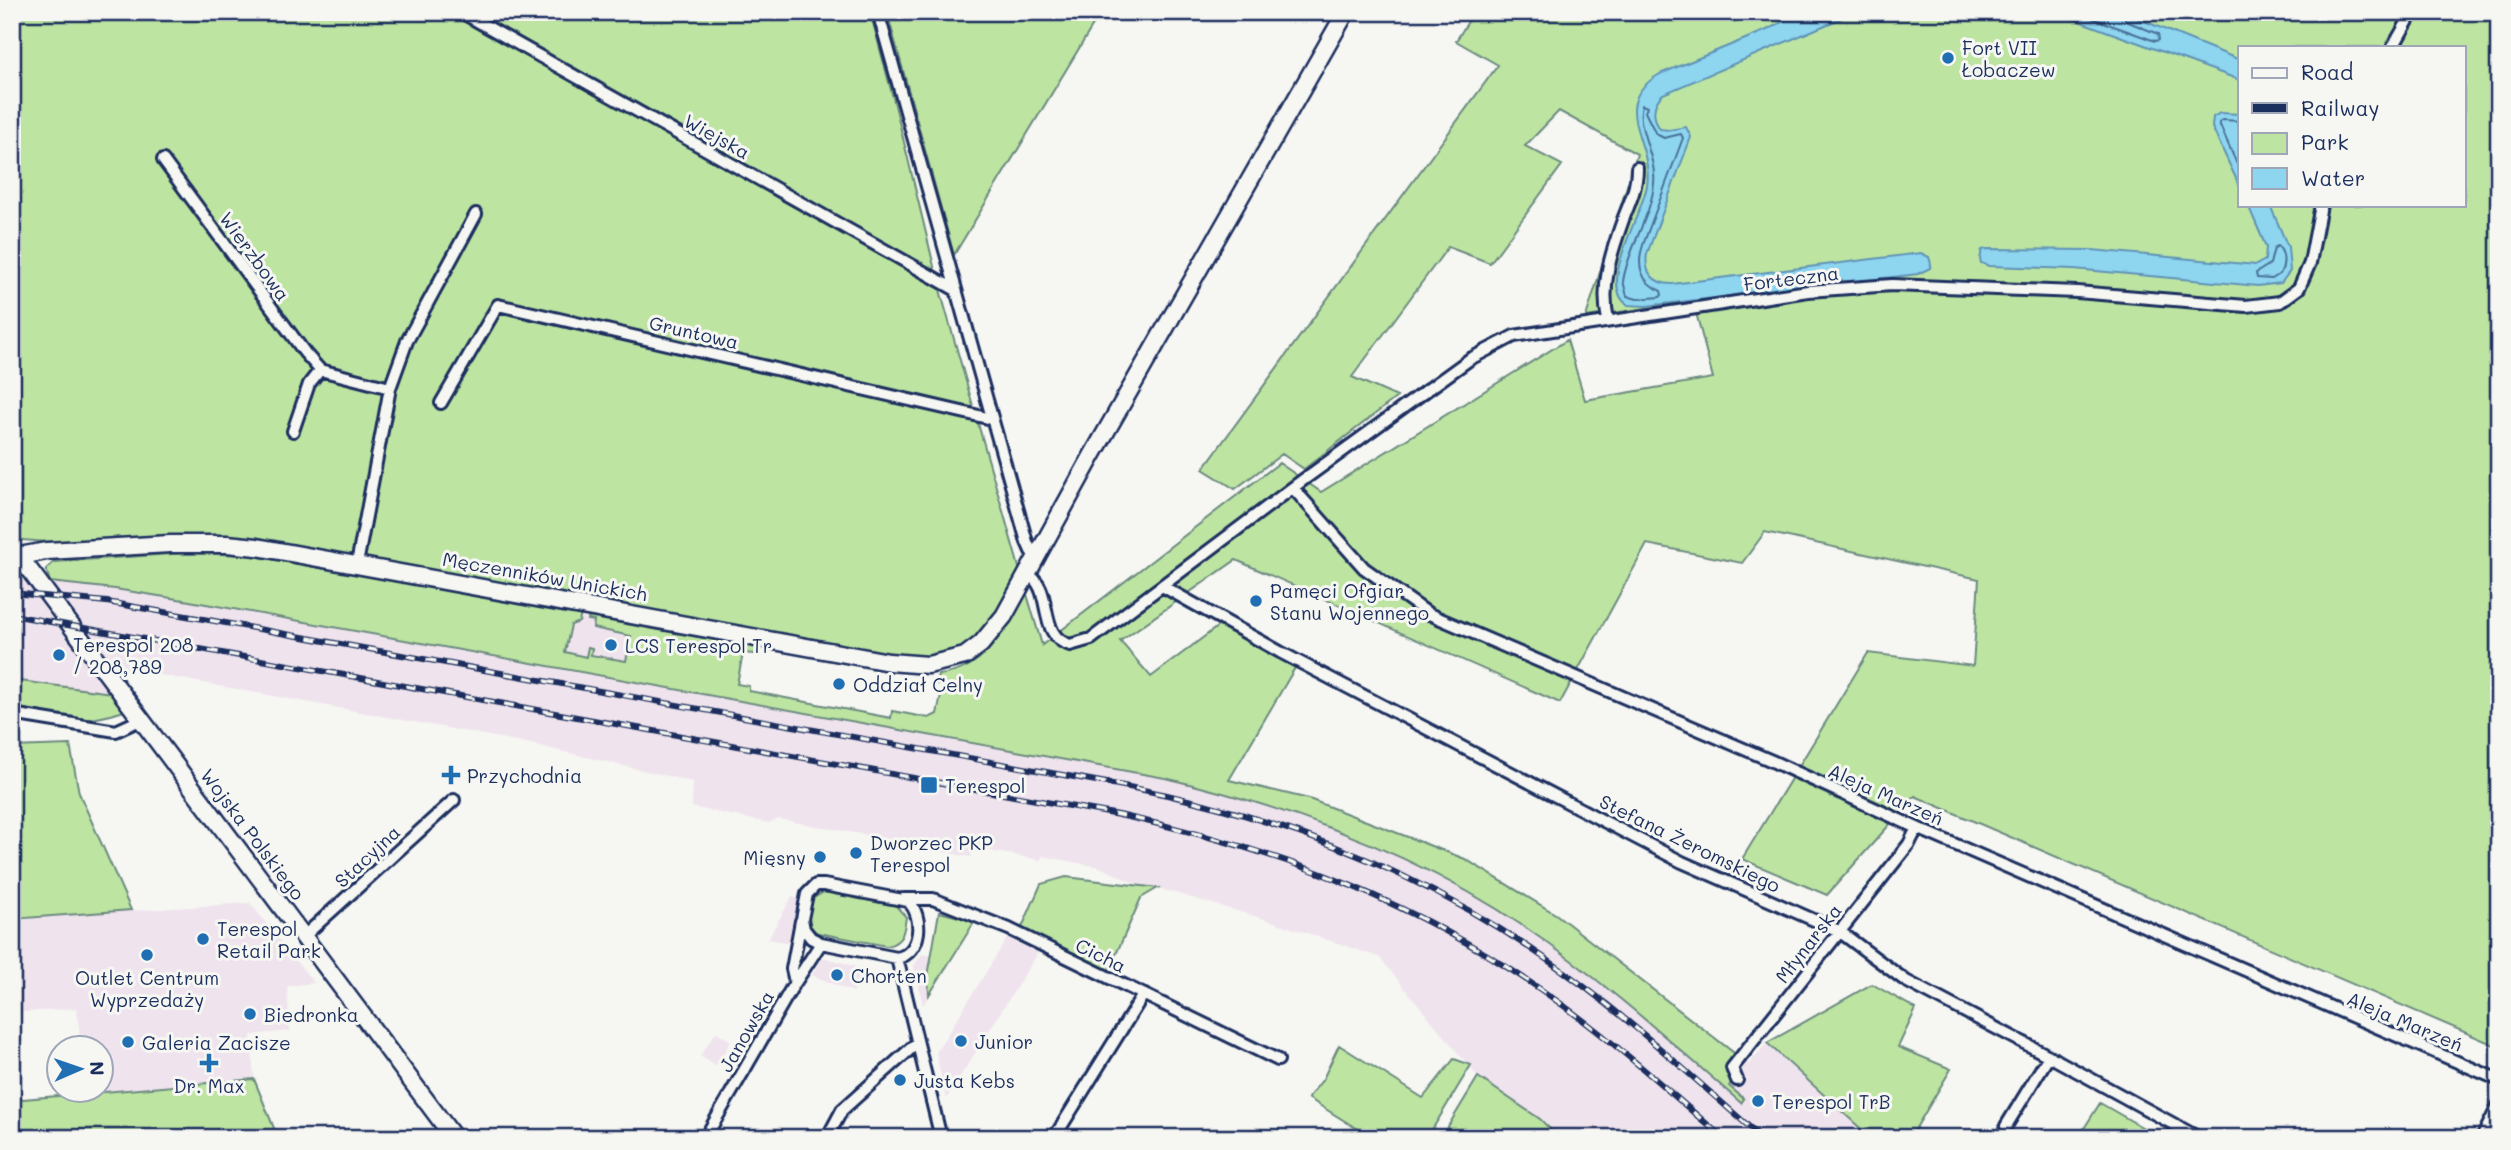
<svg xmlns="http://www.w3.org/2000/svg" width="2511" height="1150" font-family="Mali,sans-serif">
<rect width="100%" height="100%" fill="#f6f6f2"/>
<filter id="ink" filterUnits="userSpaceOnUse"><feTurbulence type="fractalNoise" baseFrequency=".0143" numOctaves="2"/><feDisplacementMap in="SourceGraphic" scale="14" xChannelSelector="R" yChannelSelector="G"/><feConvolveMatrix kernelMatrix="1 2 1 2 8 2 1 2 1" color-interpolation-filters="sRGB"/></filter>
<g filter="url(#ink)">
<path fill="#efe3ed" d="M12 571H16L22 580 49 582 46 573 564 615 642 630 636 670 891 718 892 711 929 718 940 713 1309 799 1465 859 1557 915 1749 1064 1767 1043 1871 1138H1559L1540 1119 1478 1077 1379 957 1268 920 1158 888 1143 887 1100 867 1042 856 1041 860 973 848 971 857 900 844V841L778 819 769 823 692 807 693 782 522 742 112 666 133 695 12 680Z
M792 897 798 899 790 943 768 939Z
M250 903 314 983 287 986 290 1031 251 1035 254 1079 97 1093V1091L102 1090V1048H81L77 1008 12 1013V919Z
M1008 937 1039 951 946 1099 936 1053Z
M922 954 931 956 928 976 929 995 923 1005 914 966Z
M823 957 863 969 853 992 812 975Z
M716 1032 731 1041 716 1066 700 1056Z"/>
<path fill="#bde5a1" stroke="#6c8a80" stroke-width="2" fill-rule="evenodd" d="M12 12H870L895 105 938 283 1020 571C1003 603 986 645 948 656 939 659 926 658 916 659L282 544 199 537 48 542 22 540 12 527Z
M887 12H1101L954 255Z
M1474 12H2499V1047L1915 796 1827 895 1742 859 1868 653 1973 666 1979 579 1765 532 1742 563 1647 544 1560 703 1236 560 1120 641 1151 677 1221 624 1296 666 1229 780 1309 799 1465 859 1557 915 1738 1056 1726 1073 1733 1079 1729 1086 1744 1099 1741 1103C1671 1042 1603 980 1526 928 1418 854 1291 808 1165 778L184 600 115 589 50 582 46 569 54 562 186 553 248 555 581 614 579 622 571 625 565 652 586 657 588 647 592 648 591 655 626 661 631 636 593 628 594 621 588 620 589 616 759 647 755 654 743 653 737 684 749 686V691L891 718 892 711 929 718 937 714 943 686 936 684 938 675C986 671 1005 629 1026 591L1042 645 1279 463 1321 492 1567 340 1585 400 1713 378 1693 301 1586 317 1637 154 1559 111 1525 146 1562 165 1490 263 1448 247 1352 377 1397 397 1304 469 1282 454 1235 489 1203 469 1498 65 1456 41ZM2240 47H2464V205H2240Z
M12 680 112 693 124 711C84 725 52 721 12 714Z
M70 745 79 793 131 910 12 919V747Z
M1066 877 1158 888 1141 898 1106 977 1019 934 1041 884Z
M824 892 896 906 906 917C904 932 903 942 887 946L818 933 809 927 808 918 812 899Z
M939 912 975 921 929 995 928 976Z
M1872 984 1916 1009 1898 1047 1951 1069 1910 1138H1871L1767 1043Z
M1339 1045 1423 1098 1454 1059 1471 1065 1427 1138H1372L1308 1098 1323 1079Z
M1478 1077 1540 1119 1559 1138H1441Z
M254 1079 278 1138H12V1100Z
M2100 1103 2161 1138H2078Z"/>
<path fill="#8ed5f0" stroke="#6093b6" stroke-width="2" d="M1801 12H1856L1663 94C1652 104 1652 117 1660 129L1669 130 1686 127 1691 137 1647 254C1644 272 1653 284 1672 284L1921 253 1929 257 1931 264 1930 268 1918 274 1646 306 1628 305C1596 285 1643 214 1647 185 1654 142 1606 105 1660 74L1767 30Z
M2054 12H2122L2240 60V80Z
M2220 113 2240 114V187L2212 127 2213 117Z
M2248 205H2270L2288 247 2290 271 2281 283 2258 286 2074 269 1989 266 1981 263 1980 259 1982 250 1986 249 2092 250 2256 265 2265 260 2266 247Z"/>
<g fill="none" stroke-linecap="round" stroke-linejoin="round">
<path stroke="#497198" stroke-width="2" d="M2075 12 2155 41 2159 40 2158 34 2126 21 2122 12
M1642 105 1647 107 1645 112 1656 134 1664 138 1681 134 1683 138 1643 245C1636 265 1641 283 1661 291L1662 295 1660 297 1637 299 1627 296 1623 281C1628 248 1652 215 1654 183 1657 157 1635 127 1642 105Z
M2240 121 2222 120 2219 123 2240 171
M2278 246C2285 253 2285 265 2280 274L2272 279 2257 278 2256 273 2270 264 2274 248Z"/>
<g stroke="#1b2f5e" stroke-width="16">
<path id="minor" d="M461 12 956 290
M878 12 1027 542 1031 551 1037 555
M2393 47 2413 12
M163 160 305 353 320 370 390 388
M1608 320C1600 283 1612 251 1624 217 1631 200 1637 186 1637 168
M441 403 498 305 992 419
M293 431 309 384 320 370
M1293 488 1364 568 1429 614 1772 761 1917 828 2499 1080
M357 564 390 388 407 341 476 214
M1027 574C1055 587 1036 636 1070 645L1091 639 1303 480 1470 359 1514 336 1808 291 1892 285 2077 292 2246 306 2280 302 2299 288 2310 263 2321 205
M1162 586 1280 652 1682 862 1839 931 1906 981 2049 1056 2199 1138
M12 714 116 731 140 720
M816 885H824L908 901C924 916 922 953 897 958L821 943 811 938 804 929 802 919 807 894Z
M904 899H933L1009 929 1278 1060
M303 937 454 800
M897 958 941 1138
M795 982 792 969 801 921
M1737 1080 1732 1068 1909 844 1917 828
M2006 1126 2049 1056
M705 1138 791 989 821 943
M827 1138 842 1110 917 1043
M1054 1138 1143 995
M2482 1138 2499 1104"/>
</g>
<g stroke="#1b2f5e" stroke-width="21">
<path id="secondary" d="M454 1138 19 556 47 551 170 544H227L257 547 889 662 928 665 965 656 981 644 1004 616 1092 456 1346 12"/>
</g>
<use href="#minor" stroke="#f6f6f2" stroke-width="10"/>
<use href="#secondary" stroke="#f6f6f2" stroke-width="16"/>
<g stroke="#1b2f5e" stroke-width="6">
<path id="rail" d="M12 593 107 602 209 620 1129 787C1279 816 1421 872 1546 959 1623 1012 1692 1077 1762 1138
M12 615 1119 815C1286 851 1425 905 1564 1006 1619 1046 1671 1093 1723 1138"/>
</g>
<use href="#rail" stroke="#f6f6f2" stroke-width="3.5" stroke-dasharray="10" stroke-linecap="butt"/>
</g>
</g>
<g fill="#1f6fb2" stroke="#f6f6f2" stroke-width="2.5">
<circle cx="1948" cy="58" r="7"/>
<circle cx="1256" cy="601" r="7"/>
<circle cx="611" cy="645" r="7"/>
<circle cx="59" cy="655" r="7"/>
<circle cx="839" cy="684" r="7"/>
<path d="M447.5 764.5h7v7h7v7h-7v7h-7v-7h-7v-7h7z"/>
<rect x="920" y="776" width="18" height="18" rx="3.5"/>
<circle cx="856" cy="853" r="7"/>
<circle cx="820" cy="857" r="7"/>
<circle cx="203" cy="939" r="7"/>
<circle cx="147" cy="955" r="7"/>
<circle cx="837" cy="975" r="7"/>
<circle cx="250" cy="1014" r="7"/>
<circle cx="961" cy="1041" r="7"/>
<circle cx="128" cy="1042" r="7"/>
<path d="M205.5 1052.5h7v7h7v7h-7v7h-7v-7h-7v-7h7z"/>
<circle cx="900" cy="1080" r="7"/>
<circle cx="1758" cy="1101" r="7"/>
</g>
<g text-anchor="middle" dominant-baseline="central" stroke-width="6" stroke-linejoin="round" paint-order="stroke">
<g font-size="19" fill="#1b2f5e" stroke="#f6f6f2" text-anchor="start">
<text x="1962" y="47">Fort VII<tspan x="1962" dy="22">Łobaczew</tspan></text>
<text x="1270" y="590">Pamęci Ofgiar<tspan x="1270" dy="22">Stanu Wojennego</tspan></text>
<text x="73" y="644">Terespol 208<tspan x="73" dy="22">/ 208,789</tspan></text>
<text x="625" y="645">LCS Terespol Tr</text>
<text x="853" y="684">Oddział Celny</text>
<text x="467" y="775">Przychodnia</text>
<text x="945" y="785">Terespol</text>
<text x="870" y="842">Dworzec PKP<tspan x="870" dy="22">Terespol</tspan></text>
<text x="806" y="857" text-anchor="end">Mięsny</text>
<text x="217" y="928">Terespol<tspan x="217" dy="22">Retail Park</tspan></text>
<text x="851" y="975">Chorten</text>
<text x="147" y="977" text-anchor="middle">Outlet Centrum<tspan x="147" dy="22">Wyprzedaży</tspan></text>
<text x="264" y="1014">Biedronka</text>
<text x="975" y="1041">Junior</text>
<text x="142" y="1042">Galeria Zacisze</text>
<text x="914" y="1080">Justa Kebs</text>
<text x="209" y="1085" text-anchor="middle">Dr. Max</text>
<text x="1772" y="1101">Terespol TrB</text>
</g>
<g font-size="19" fill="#1b2f5e" stroke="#f6f6f2">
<text transform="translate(717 136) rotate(29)">Wiejska</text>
<text transform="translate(255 256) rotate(54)">Wierzbowa</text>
<text transform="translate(1791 278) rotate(-7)">Forteczna</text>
<text transform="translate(694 332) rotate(13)">Gruntowa</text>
<text transform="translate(545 576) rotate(10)">Męczenników Unickich</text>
<text transform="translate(1886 794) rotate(24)">Aleja Marzeń</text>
<text transform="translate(253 834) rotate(53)">Wojska Polskiego</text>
<text transform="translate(1690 843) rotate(26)">Stefana Żeromskiego</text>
<text transform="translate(367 856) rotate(-43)">Stacyjna</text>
<text transform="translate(1808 943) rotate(-52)">Młynarska</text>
<text transform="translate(1101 955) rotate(26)">Cicha</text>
<text transform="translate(2405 1021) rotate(23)">Aleja Marzeń</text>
<text transform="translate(746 1031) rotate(-60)">Janowska</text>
</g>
</g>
<rect width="2511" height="1150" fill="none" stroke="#f6f6f2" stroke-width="42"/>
<rect x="21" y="21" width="2469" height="1108" fill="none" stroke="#1b2f5e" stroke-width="2.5" filter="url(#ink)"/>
<rect x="2238" y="46" width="228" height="161" fill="#f6f6f2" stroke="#9ea6b7" stroke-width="2"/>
<rect x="2252" y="68" width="35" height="10" fill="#f6f6f2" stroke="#9ea6b7" stroke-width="2"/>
<text x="2301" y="80" font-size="21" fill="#1b2f5e">Road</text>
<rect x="2252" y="103" width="35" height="10" fill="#1b2f5e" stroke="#9ea6b7" stroke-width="2"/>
<text x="2301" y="116" font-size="21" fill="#1b2f5e">Railway</text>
<rect x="2252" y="133" width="35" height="21" fill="#bde5a1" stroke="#9ea6b7" stroke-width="2"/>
<text x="2301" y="150" font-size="21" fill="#1b2f5e">Park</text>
<rect x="2252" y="168" width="35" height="21" fill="#8ed5f0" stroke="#9ea6b7" stroke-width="2"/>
<text x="2301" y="186" font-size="21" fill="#1b2f5e">Water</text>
<g transform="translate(80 1069) rotate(88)"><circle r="33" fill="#f6f6f2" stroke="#9ea6b7" stroke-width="2"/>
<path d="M0-5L12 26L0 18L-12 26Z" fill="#1f6fb2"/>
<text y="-10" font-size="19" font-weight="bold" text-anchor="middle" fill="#1b2f5e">N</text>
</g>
</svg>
